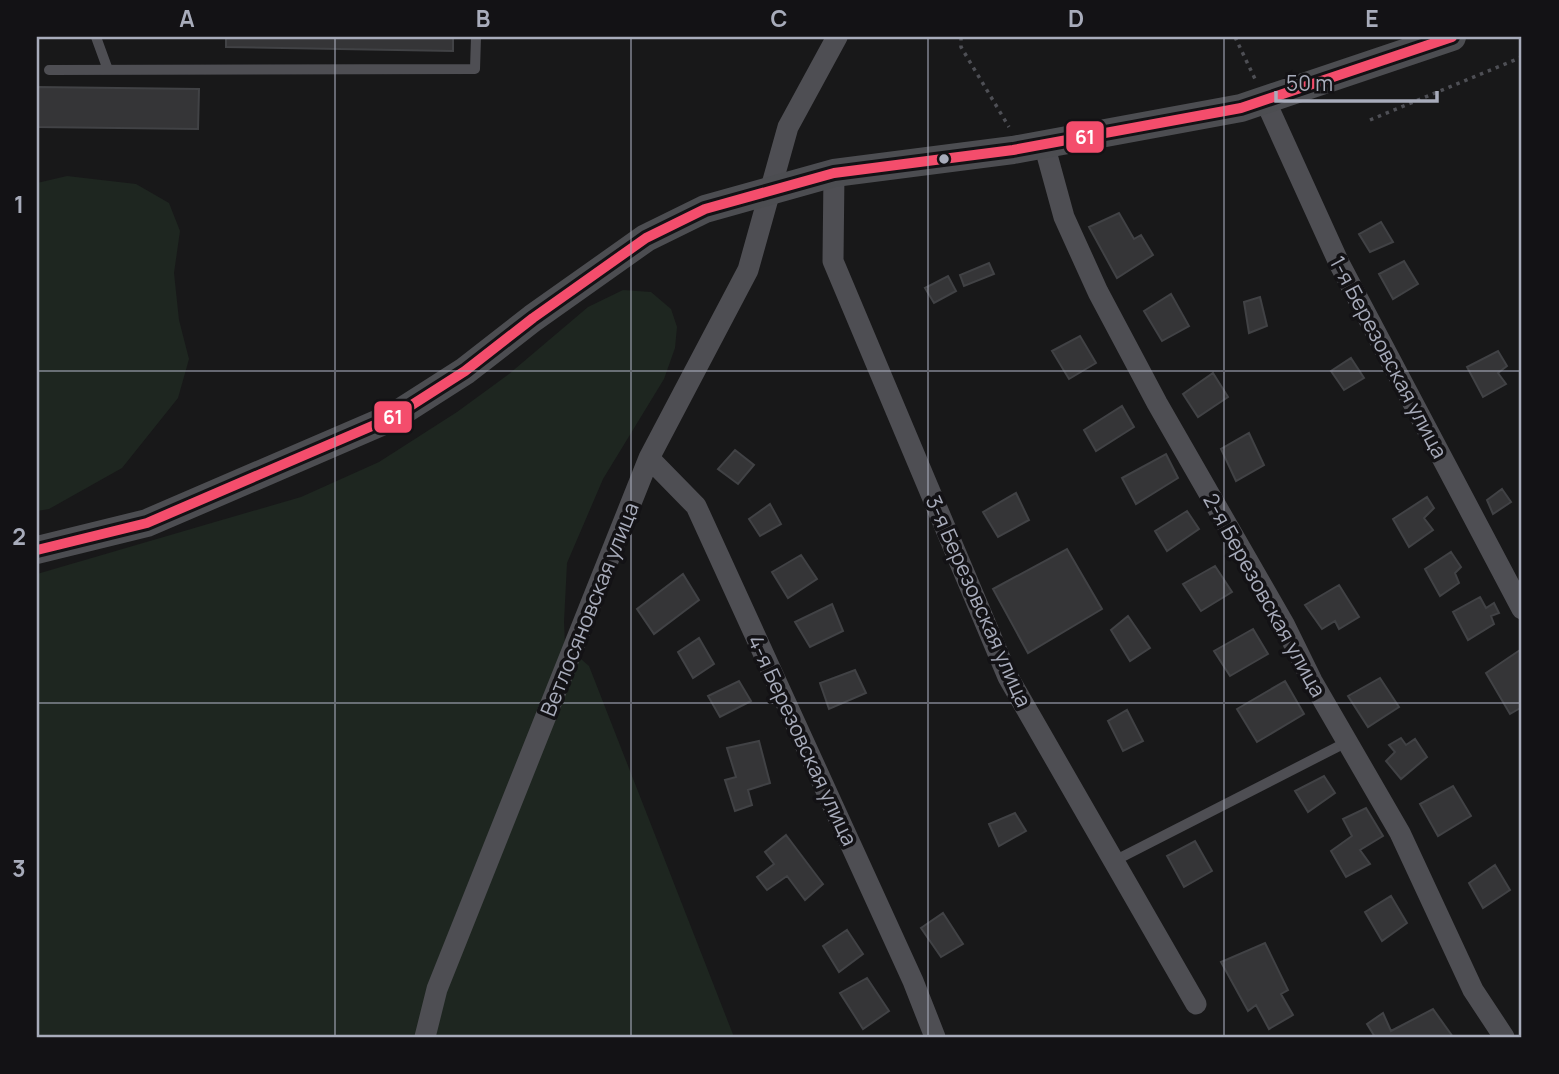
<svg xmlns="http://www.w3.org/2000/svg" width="1559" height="1074" font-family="Manrope,sans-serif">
<rect width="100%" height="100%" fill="#181819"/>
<path fill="#1e2620" d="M67 176 136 184 169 203 180 231 174 273 179 320 189 359 178 398 122 468 49 509 37 511V183Z
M623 290 651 292 671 309 677 327 675 348 664 379 603 479 567 563 564 622 565 645 589 666 734 1037H37V574L301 497 379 462 457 412 509 374 588 307Z"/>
<path fill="#353537" stroke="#414245" stroke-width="2" d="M226 37H453V51L226 47Z
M37 87 199 89 198 129 37 127Z
M1119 213 1134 239 1141 235 1153 255 1117 278 1089 227Z
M1381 222 1393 242 1370 252 1359 234Z
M1404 261 1418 284 1393 299 1379 274Z
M989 263 994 274 964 286 960 275Z
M948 276 956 291 934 303 925 288Z
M1171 294 1189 326 1162 341 1144 311Z
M1260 297 1267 326 1249 333 1244 302Z
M1080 336 1096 363 1069 379 1052 351Z
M1498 351 1507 366 1498 373 1506 384 1483 397 1467 367Z
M1351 358 1364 378 1344 390 1331 371Z
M1213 373 1228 397 1198 417 1183 394Z
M1122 406 1134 427 1096 451 1084 430Z
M1249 433 1264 465 1236 481 1221 449Z
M735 450 754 465 738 484 718 469Z
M1166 454 1178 478 1136 504 1122 478Z
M1502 489 1511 502 1493 514 1487 500Z
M1016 493 1029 520 998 537 983 512Z
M1427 497 1434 508 1424 518 1433 530 1409 547 1393 519Z
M770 504 781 524 760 536 749 519Z
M1187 511 1199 529 1167 551 1155 531Z
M1067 549 1102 609 1028 653 993 589Z
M1451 552 1461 567 1455 573 1459 583 1440 596 1425 569Z
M801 555 817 579 788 598 772 572Z
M1215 566 1232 592 1201 611 1183 584Z
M683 574 699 600 654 634 637 609Z
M1339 585 1359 617 1339 629 1335 621 1322 629 1305 605Z
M1480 597 1486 608 1494 603 1499 613 1491 616 1494 624 1468 640 1453 612Z
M832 604 843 631 810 647 795 622Z
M1128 616 1150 648 1130 661 1111 630Z
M1253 629 1268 654 1230 676 1214 651Z
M699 638 714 664 693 678 678 652Z
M1520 650 1522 707 1510 714 1486 673Z
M855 670 866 693 829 709 820 683Z
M1380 678 1399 707 1368 727 1348 696Z
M739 681 751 701 720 717 708 696Z
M1285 681 1304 714 1257 742 1237 709Z
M1127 710 1143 741 1123 751 1108 721Z
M1401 738 1406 745 1415 739 1427 757 1401 779 1386 761 1395 752 1389 745Z
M759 741 770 783 748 790 752 805 735 811 725 780 736 777 727 748Z
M1324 776 1335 793 1308 812 1295 791Z
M1453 786 1471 816 1438 836 1420 804Z
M1366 808 1383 836 1360 850 1370 864 1346 877 1331 851 1352 836 1343 819Z
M1015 813 1026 831 999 846 989 824Z
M786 835 823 884 805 900 787 876 767 890 757 877 774 864 765 852Z
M1195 841 1212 871 1184 887 1167 856Z
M1495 865 1510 890 1483 908 1469 883Z
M1391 896 1407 923 1382 941 1365 912Z
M943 913 963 944 941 957 921 928Z
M847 930 863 954 839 972 823 946Z
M1265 943 1288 990 1281 994 1293 1015 1269 1029 1256 1005 1248 1011 1221 962Z
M867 978 889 1011 863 1029 840 993Z
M1433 1009 1453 1037H1375L1367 1024 1383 1013 1391 1031Z"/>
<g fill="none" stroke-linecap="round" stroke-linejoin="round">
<path stroke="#4e4f55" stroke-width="3.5" stroke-dasharray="3.5 5" stroke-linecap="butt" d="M961 37V47L1009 127
M1235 37 1255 79
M1370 120 1522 57"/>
<path stroke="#4e4e53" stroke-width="10" d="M96 37 108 70
M49 70 475 69 476 37
M1114 861 1347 742"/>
<path stroke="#4e4e53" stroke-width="21" d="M1265 100 1339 263 1522 609
M1044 144 1064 217 1098 292 1157 403 1284 624 1312 681 1400 833 1473 990 1504 1037
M834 173 833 261 1008 677 1196 1004
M649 458 696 506 913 981 935 1037
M425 1037 437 989 649 458 748 270 788 127 837 37"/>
<path stroke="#4c4d51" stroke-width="28" d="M37 550 147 523 393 417 465 371 533 318 646 238 705 209 834 173 1013 150 1241 108 1452 37"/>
<g stroke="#131215" stroke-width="16">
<path id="bus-1" d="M37 550 147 523 393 417 465 371 533 318 646 238 705 209 834 173 1013 150 1241 108 1452 37"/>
</g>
<use href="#bus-1" stroke="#f44d6c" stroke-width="10"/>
</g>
<path fill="none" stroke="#a8acbb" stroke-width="2" stroke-opacity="0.55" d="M335 37V1037M631 37V1037M928 37V1037M1224 37V1037M37 371H1522M37 703H1522"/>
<circle fill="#a8acbb" stroke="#131215" stroke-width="2.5" cx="944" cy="159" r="6"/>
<g text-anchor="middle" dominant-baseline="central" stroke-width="7" stroke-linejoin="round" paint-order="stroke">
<g font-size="21" fill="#a8acbb" stroke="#131215">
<text transform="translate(1389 357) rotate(62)">1-я Березовская улица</text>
<text transform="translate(1265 595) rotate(61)">2-я Березовская улица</text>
<text transform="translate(979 601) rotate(66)">3-я Березовская улица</text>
<text transform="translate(589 609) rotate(-68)">Ветлосяновская улица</text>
<text transform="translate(803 740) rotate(65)">4-я Березовская улица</text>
</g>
</g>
<g stroke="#131215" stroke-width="2.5">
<rect x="1065" y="120" width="40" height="34" rx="7" fill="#f44d6c"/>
<rect x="373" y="400" width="40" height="34" rx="7" fill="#f44d6c"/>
</g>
<g font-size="19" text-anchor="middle" font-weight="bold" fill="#fff">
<text x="1085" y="144">61</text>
<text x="393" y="424">61</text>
</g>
<rect width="1559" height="1074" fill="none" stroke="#131215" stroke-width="77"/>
<path d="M1276 91v10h161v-10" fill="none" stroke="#a8acbb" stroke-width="3.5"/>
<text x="1286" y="91" font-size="21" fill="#a8acbb" stroke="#131215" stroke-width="5" paint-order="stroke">50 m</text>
<rect x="38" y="38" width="1482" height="998" fill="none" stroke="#a8acbb" stroke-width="2.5"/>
<g font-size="23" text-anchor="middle" font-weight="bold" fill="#a8acbb">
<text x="187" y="27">A</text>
<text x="483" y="27">B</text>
<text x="779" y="27">C</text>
<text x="1076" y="27">D</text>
<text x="1372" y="27">E</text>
<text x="19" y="213">1</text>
<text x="19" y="545">2</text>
<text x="19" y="877">3</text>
</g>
</svg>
